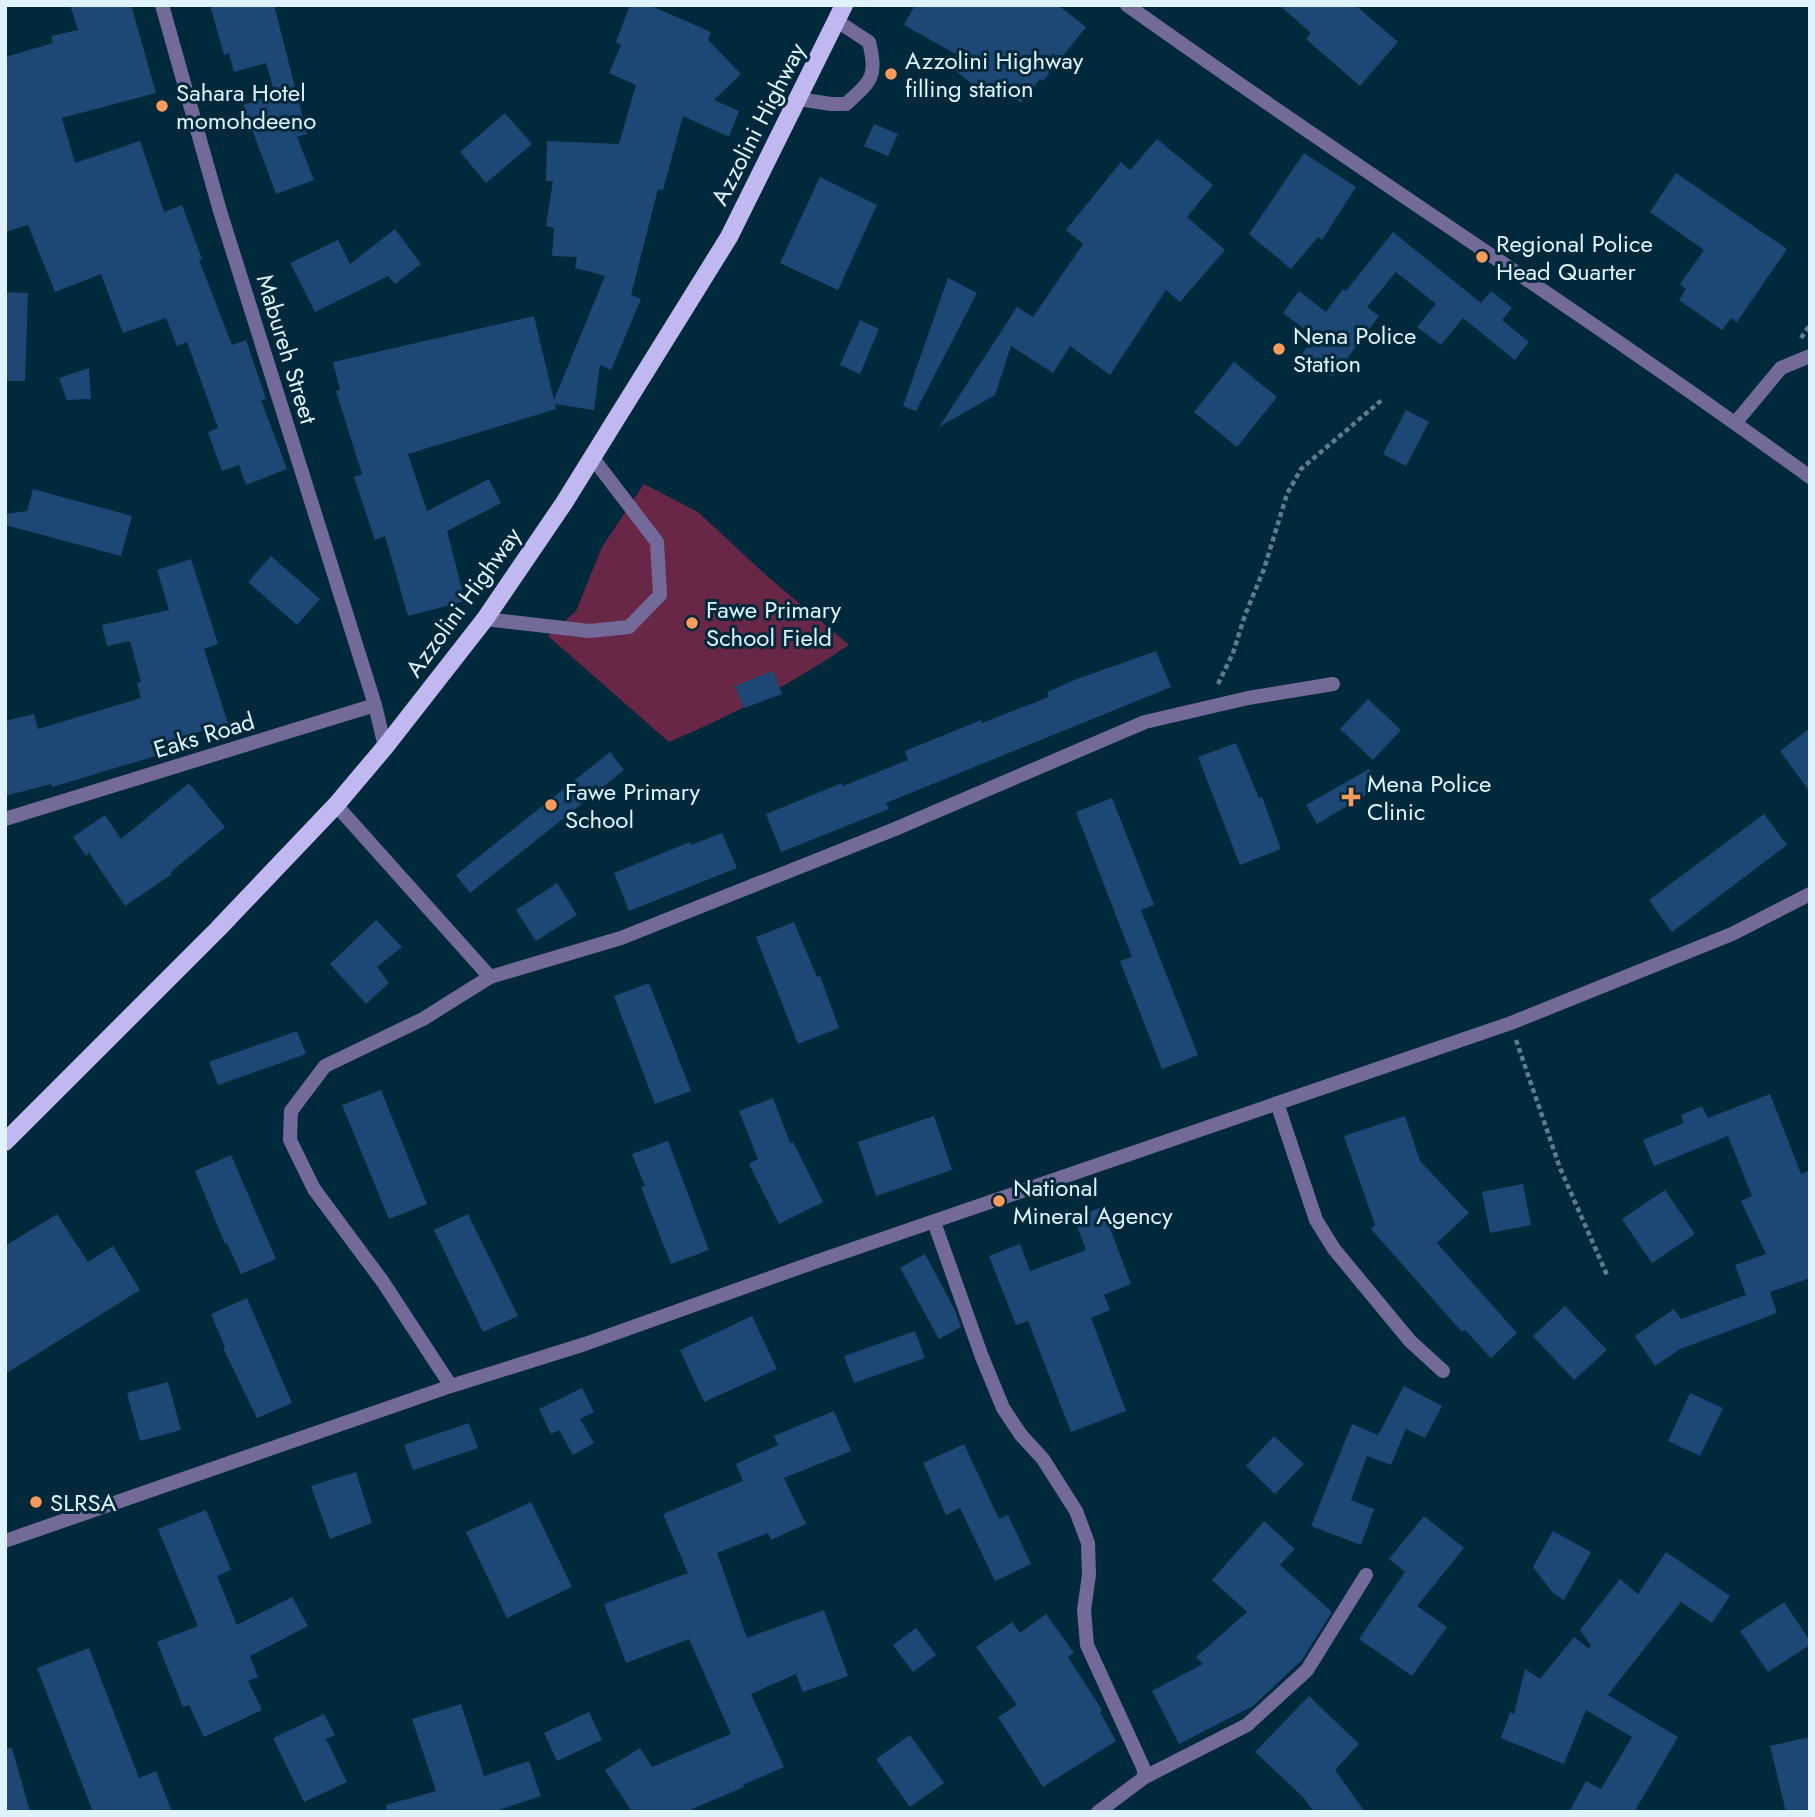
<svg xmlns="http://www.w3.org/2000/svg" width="1815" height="1817" font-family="Jost,sans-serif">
<rect width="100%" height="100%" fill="#00293b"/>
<path fill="#682747" d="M644 484 698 512 767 576 849 645C792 683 732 716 669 742L548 636 576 611 602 547Z"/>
<path fill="#1d4876" d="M70 5H131L156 93 62 118 75 163 140 141 164 212 182 205 202 259 199 260 232 345 246 340 266 399 261 400 287 469 246 485 239 465 222 471 208 432 218 428 187 342 177 346 166 318 123 333 101 274 55 292 28 225 5 232V57L53 43 51 36 78 30Z
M210 5H274L307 134 297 137 314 180 276 194 243 105 275 94 266 63 234 72 229 53 224 55Z
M630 5H649L711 32 708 40 741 74 714 100 739 111 729 137 683 116 663 190 658 189 631 295 641 299 611 370 600 365 594 410 555 404 556 409 408 454 427 511 489 479 501 503 447 531 465 601 408 616 385 536 375 540 354 477 362 474 336 391 340 390 333 362 534 316 554 400 605 276 575 268 577 257 552 256 554 228 546 226 553 181H546L547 141 619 144 636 85 609 73 621 45 616 42Z
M915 5H1058L1086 27 1043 81 1040 79 1021 103 996 82 986 95 952 68 961 57 904 25Z
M1279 5H1355L1398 42 1360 86 1306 39 1311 33Z
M505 113 532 144 486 183 460 152Z
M874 124 898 134 888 156 864 146Z
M1157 139 1213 185 1187 217 1225 250 1180 302 1166 290 1110 375 1070 346 1053 373 1011 346 995 395 939 427 1017 307 1033 317 1083 244 1066 230 1121 162 1130 170Z
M1304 153 1356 187 1322 240 1318 237 1291 269 1249 234Z
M1676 173 1787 249 1737 322 1731 318 1722 330 1679 300 1686 289 1680 284 1704 250 1650 212Z
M820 177 877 205 838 290 780 263Z
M395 229 421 264 395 284 388 276 315 312 290 263 338 240 350 264Z
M1393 232 1481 303 1491 291 1512 308 1502 320 1529 342 1515 360 1463 318 1441 345 1417 327 1436 304 1396 272 1367 307 1379 316 1333 377 1302 354 1315 337 1283 313 1299 291 1326 312 1343 289 1346 291Z
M948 278 977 293 916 411 903 406Z
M5 292 28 293 25 381H5Z
M860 320 879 329 860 374 840 365Z
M1234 362 1277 397 1237 447 1194 412Z
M89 368 91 399 67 400 59 378Z
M1406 410 1429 422 1406 466 1383 454Z
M33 489 132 516 121 556 5 525V514L27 511Z
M271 556 320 599 297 625 248 582Z
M191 559 218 644 204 649 228 723 156 745 159 755 52 787 51 784 5 796V721L34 714 38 729 141 698 137 683 141 682 130 641 107 646 102 625 169 610 157 570Z
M1156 651 1171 687 886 803 889 809 781 852 766 814 842 783 843 786 908 760 905 751 981 720 982 723 1049 697 1047 692 1077 679Z
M773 671 782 694 744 708 735 686Z
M1368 699 1401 730 1373 760 1340 729Z
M1810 728V792L1780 751Z
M1236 743 1259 798 1262 797 1281 849 1240 865 1198 757Z
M610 752 624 770 470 893 456 875Z
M1369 769 1379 787 1317 824 1306 805Z
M189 783 225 827 171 872 172 874 125 906 89 853 86 856 73 837 105 815 121 839Z
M1112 798 1154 905 1141 910 1198 1055 1162 1069 1120 961 1132 957 1076 812Z
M1764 814 1787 845 1672 932 1649 900Z
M722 833 737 868 629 911 614 873 690 842 691 845Z
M557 883 577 915 536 941 516 910Z
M376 920 402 947 377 967 389 983 366 1004 330 964Z
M794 922 817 977 820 976 839 1028 798 1044 756 937Z
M649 983 691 1091 655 1104 614 996Z
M297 1031 306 1054 218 1085 209 1062Z
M381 1090 427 1204 389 1219 342 1105Z
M1770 1094 1801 1174 1810 1170V1278L1770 1292 1777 1313 1680 1349 1655 1366 1635 1336 1674 1309 1681 1319 1746 1295 1735 1265 1766 1254 1741 1201 1752 1196 1728 1136 1654 1166 1643 1140 1684 1123 1681 1115 1702 1106 1708 1118Z
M773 1098 790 1143 793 1142 823 1202 779 1224 749 1164 758 1159 739 1111Z
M934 1116 952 1170 876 1196 858 1142Z
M1405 1116 1420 1161 1469 1213 1437 1243 1517 1333 1491 1358 1465 1330 1462 1332 1371 1229 1375 1225 1344 1136Z
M668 1141 709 1250 671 1264 641 1187 645 1186 632 1154Z
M231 1155 276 1259 241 1274 227 1243 225 1244 195 1171Z
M1523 1184 1531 1225 1490 1233 1482 1192Z
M1665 1190 1695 1234 1652 1263 1622 1219Z
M1102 1207 1131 1284 1104 1295 1110 1310 1091 1318 1126 1411 1071 1432 1028 1321 1016 1325 989 1256 1020 1244 1030 1271 1086 1250 1074 1218Z
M57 1214 88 1262 113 1246 140 1290 5 1374V1246Z
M468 1214 518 1316 483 1332 434 1230Z
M925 1254 955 1310 961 1327 939 1339 900 1268Z
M247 1298 292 1403 257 1418 223 1348 225 1347 211 1314Z
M1565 1306 1607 1350 1574 1380 1533 1336Z
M752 1316 777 1369 704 1402 680 1350Z
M915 1331 925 1358 854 1383 844 1356Z
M168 1382 181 1430 140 1441 127 1393Z
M1404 1386 1442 1406 1425 1438 1406 1429 1391 1465 1367 1456 1351 1500 1374 1509 1361 1545 1311 1526 1352 1424 1378 1435Z
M582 1388 594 1412 580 1419 594 1443 573 1455 559 1430 551 1434 539 1409Z
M1690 1393 1723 1408 1700 1456 1668 1441Z
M834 1411 851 1451 784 1478 806 1524 771 1540 768 1533 717 1553 747 1638 824 1610 848 1676 803 1692 796 1674 751 1694 784 1767 743 1785 744 1787 685 1812H632L605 1770 640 1748 652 1767 731 1734 689 1639 626 1663 604 1604 688 1573 663 1514 743 1481 736 1464 778 1445 774 1436Z
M469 1423 478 1448 413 1470 404 1445Z
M1274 1436 1304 1464 1275 1494 1246 1466Z
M964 1444 999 1519 1008 1515 1031 1564 995 1581 960 1508 946 1515 923 1463Z
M356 1472 372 1523 330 1539 311 1486Z
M531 1502 572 1587 507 1618 466 1532Z
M206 1510 231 1570 217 1576 237 1625 292 1597 308 1626 250 1656 258 1677 248 1681 262 1710 204 1737 189 1705 183 1707 157 1642 198 1626 158 1529Z
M1424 1516 1464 1548 1417 1606 1447 1627 1412 1676 1359 1639 1405 1572 1389 1559Z
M1264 1521 1295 1549 1280 1565 1332 1612 1302 1660 1253 1706 1179 1744 1152 1691 1203 1664 1196 1657 1247 1612 1212 1580Z
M1553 1531 1591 1552 1564 1600 1553 1593 1533 1567Z
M1666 1552 1730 1596 1712 1623 1681 1602 1608 1695 1678 1737 1636 1809 1641 1812H1569L1586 1781 1601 1789 1632 1737 1586 1710 1564 1764 1501 1738 1510 1712 1514 1714 1525 1669 1540 1679 1574 1637 1588 1648 1591 1646 1580 1630 1620 1579 1638 1594Z
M1784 1602 1810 1641V1645L1768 1672 1740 1631Z
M1046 1614 1074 1653 1068 1657 1102 1710 1100 1712 1116 1741 1043 1787 998 1717 1017 1705 976 1647 1012 1622 1020 1633Z
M916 1628 936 1655 913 1672 893 1645Z
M89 1648 139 1778 156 1771 172 1812H93L37 1668Z
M1309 1696 1359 1744 1335 1770 1365 1812H1314L1304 1798 1255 1752Z
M461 1704 484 1776 529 1761 541 1796 493 1812H387L386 1805 436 1791 412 1719Z
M589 1712 602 1740 557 1761 544 1733Z
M324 1714 335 1735 326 1739 347 1782 304 1802 273 1738Z
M910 1735 944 1783 910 1807 876 1759Z
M1810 1737V1812H1786L1770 1746Z
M5 1748H12L30 1812H5Z"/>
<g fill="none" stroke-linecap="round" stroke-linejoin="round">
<path stroke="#5c7d8d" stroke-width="4.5" stroke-dasharray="5 3.5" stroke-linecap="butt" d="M1801 338 1810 325
M1218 684 1233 653 1245 615 1264 569 1287 494 1301 469 1383 399
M1516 1040 1560 1168 1607 1275"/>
<path stroke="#736a99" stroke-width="14" d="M798 99 831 104H846C871 81 878 77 869 42L837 21
M1736 422 1781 368 1810 356
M485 619 589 631 629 627 660 595 657 542 592 457
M490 977 621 938 895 829 1145 722 1248 698 1333 684"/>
<path stroke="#736a99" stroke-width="14" d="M162 5 220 211 375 705 385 747
M1127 5C1352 166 1586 314 1810 477
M336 805 490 977 423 1019 325 1066 291 1111 290 1140 314 1189 383 1282 451 1386
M5 819 375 705
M1277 1103 1316 1220 1334 1249 1410 1341 1443 1371
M934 1222 982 1357 1003 1408 1021 1435 1043 1459 1076 1511 1088 1543 1089 1575 1084 1610 1087 1645 1143 1767 1145 1777
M5 1541 451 1386 585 1344 815 1262 1511 1023 1732 934 1810 894
M1098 1812 1145 1777 1247 1725 1307 1670 1366 1575"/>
<path stroke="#c1b7f1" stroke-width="18" d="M5 1142 218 929 336 805 385 747 485 619 564 503 729 237 844 5"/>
</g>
<g fill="#ff9b5a" stroke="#00293b" stroke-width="2.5">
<circle cx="891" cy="74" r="7"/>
<circle cx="162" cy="106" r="7"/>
<circle cx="1482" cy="257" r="7"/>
<circle cx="1279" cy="349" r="7"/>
<circle cx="692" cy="623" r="7"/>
<path d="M1347.5 786.5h7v7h7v7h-7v7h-7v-7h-7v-7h7z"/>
<circle cx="551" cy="805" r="7"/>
<circle cx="999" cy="1201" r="7"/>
<circle cx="36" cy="1502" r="7"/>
</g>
<g text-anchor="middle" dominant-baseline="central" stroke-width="6" stroke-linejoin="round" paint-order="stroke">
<g font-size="24" fill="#def3ff" stroke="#00293b" text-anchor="start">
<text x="905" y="60">Azzolini Highway<tspan x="905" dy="28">filling station</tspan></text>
<text x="176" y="92">Sahara Hotel<tspan x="176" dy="28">momohdeeno</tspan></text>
<text x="1496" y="243">Regional Police<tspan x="1496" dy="28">Head Quarter</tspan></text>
<text x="1293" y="335">Nena Police<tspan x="1293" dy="28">Station</tspan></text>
<text x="706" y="609">Fawe Primary<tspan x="706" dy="28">School Field</tspan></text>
<text x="1367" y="783">Mena Police<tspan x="1367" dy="28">Clinic</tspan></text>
<text x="565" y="791">Fawe Primary<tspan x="565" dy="28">School</tspan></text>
<text x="1013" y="1187">National<tspan x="1013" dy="28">Mineral Agency</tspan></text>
<text x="50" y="1502">SLRSA</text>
</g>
<g font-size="24" fill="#def3ff" stroke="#00293b">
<text transform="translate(758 124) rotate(-63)">Azzolini Highway</text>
<text transform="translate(287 349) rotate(73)">Mabureh Street</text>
<text transform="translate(463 602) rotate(-54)">Azzolini Highway</text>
<text transform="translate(204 735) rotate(-17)">Eaks Road</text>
</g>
</g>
<rect width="1815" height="1817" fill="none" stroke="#def3ff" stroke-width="14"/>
</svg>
